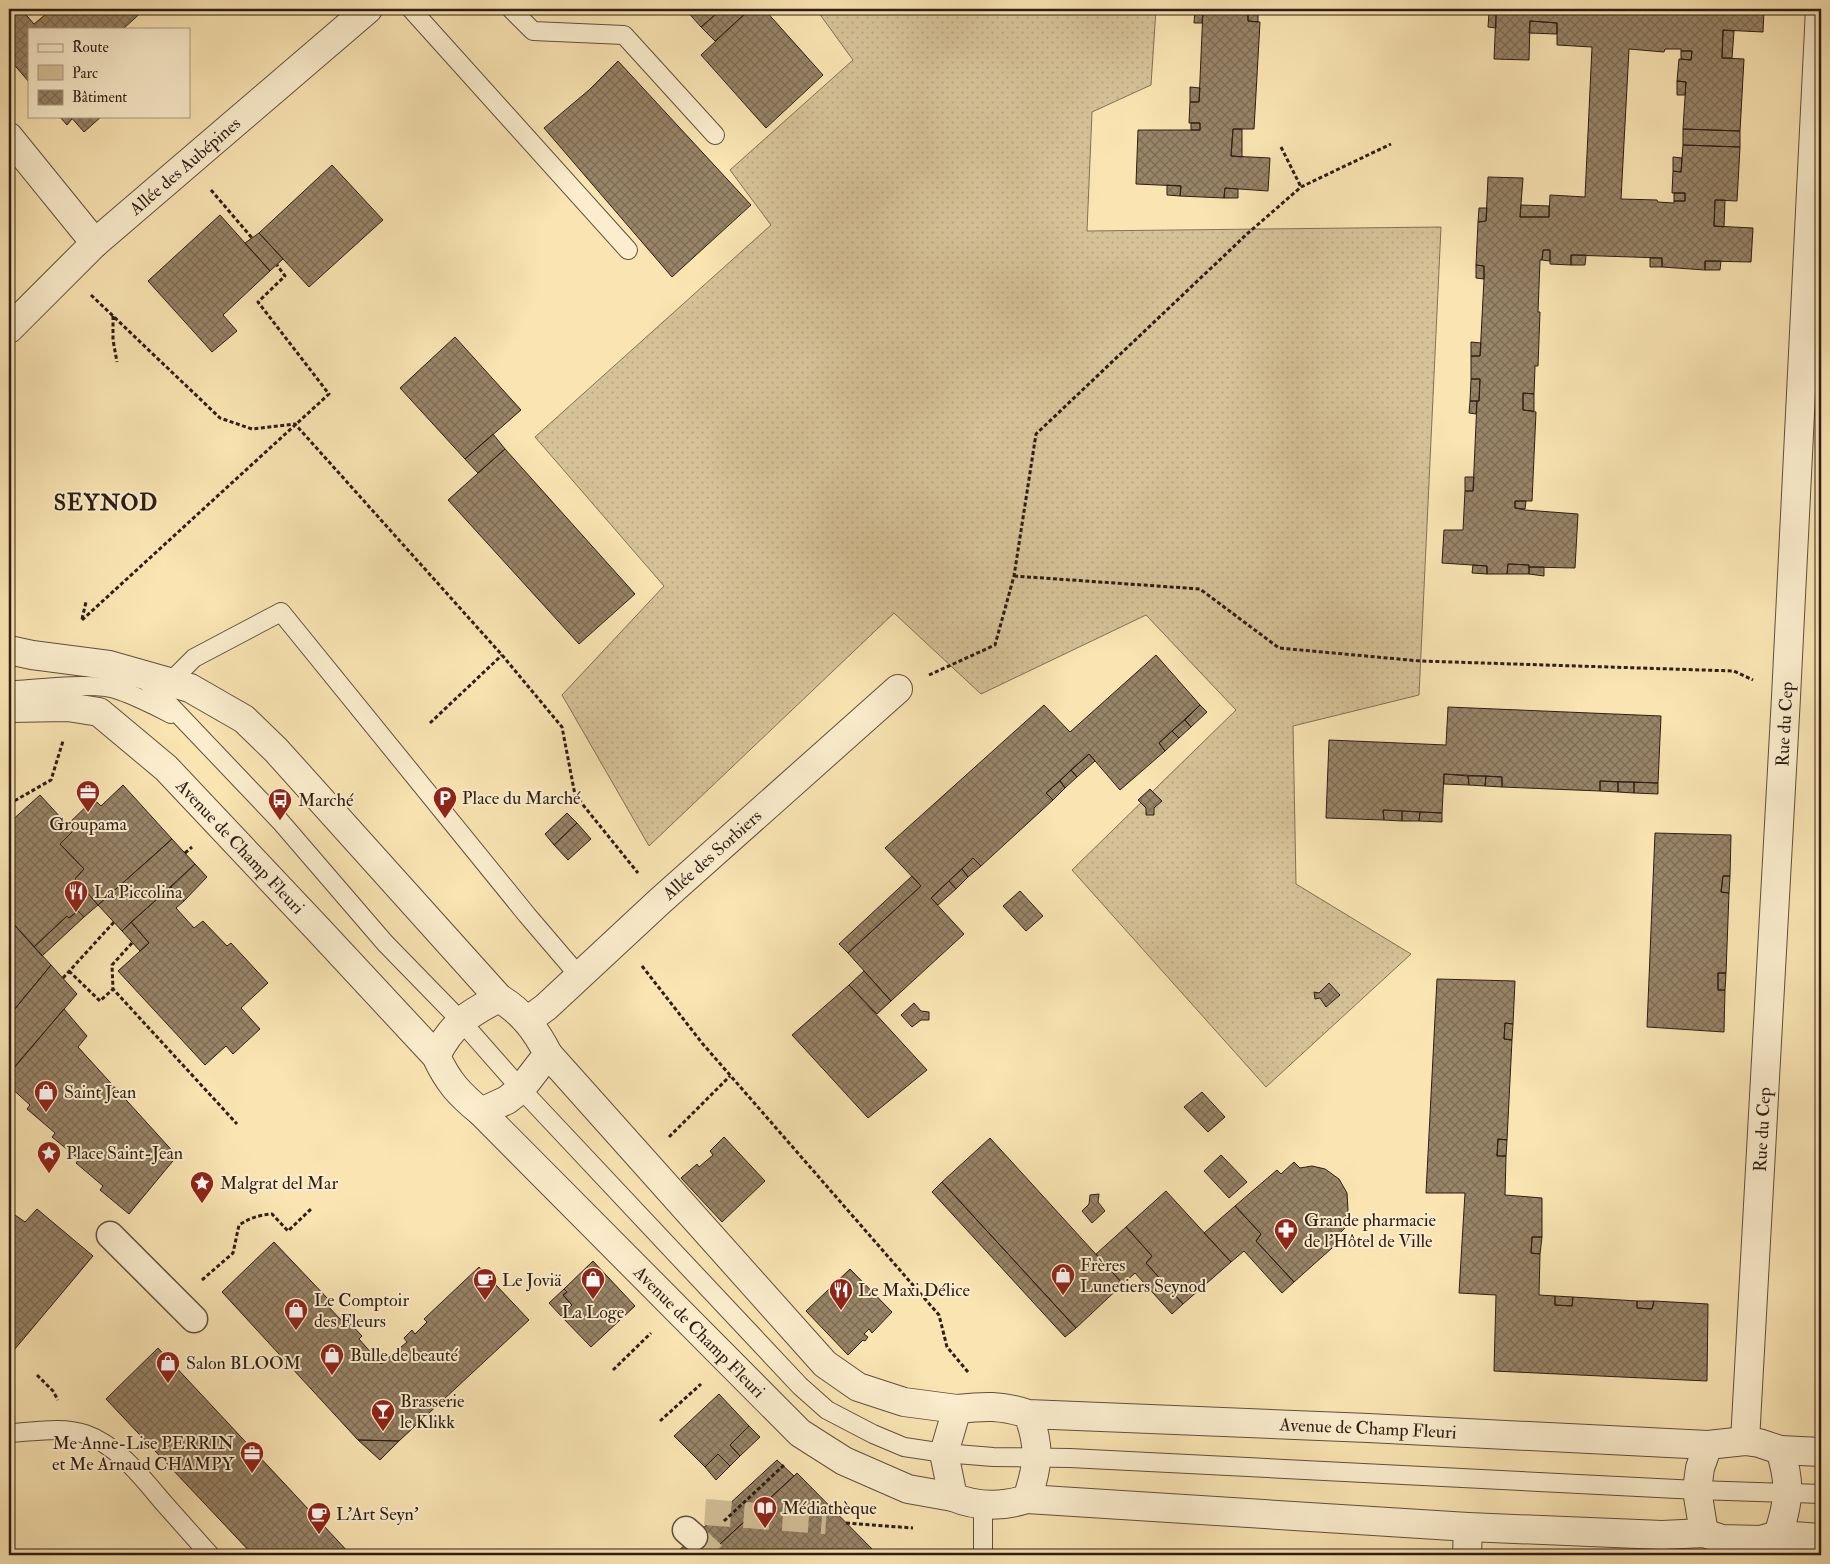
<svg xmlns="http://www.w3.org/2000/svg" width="1830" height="1564" font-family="'IM FELL Double Pica',serif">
<defs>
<pattern id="green-dots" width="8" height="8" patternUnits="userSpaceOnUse" patternTransform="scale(1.25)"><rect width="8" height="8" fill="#d6c297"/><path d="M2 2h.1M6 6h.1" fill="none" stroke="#b8a681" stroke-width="1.8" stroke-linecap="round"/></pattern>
<pattern id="building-cross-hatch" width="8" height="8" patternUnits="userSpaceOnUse" patternTransform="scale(1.25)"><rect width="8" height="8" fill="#988467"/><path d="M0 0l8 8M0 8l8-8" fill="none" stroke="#7c6b54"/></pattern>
</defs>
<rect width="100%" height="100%" fill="#f9e4b2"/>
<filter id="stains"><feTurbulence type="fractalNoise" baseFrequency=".004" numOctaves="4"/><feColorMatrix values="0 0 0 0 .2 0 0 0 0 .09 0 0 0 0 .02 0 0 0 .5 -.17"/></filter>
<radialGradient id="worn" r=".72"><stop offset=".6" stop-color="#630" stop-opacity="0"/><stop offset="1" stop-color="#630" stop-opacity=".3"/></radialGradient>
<path fill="url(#green-dots)" stroke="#827056" d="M816 9H1156L1151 85 1092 112 1087 231 1441 227 1419 695 1293 726 1296 884 1411 954 1266 1087 1072 870 1236 710 1146 615 981 694 894 613 649 846 562 695 664 586 535 437 771 225 730 170 853 60Z"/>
<path fill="url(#building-cross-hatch)" stroke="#2e1d15" d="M21 9 34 24 52 9H145L123 29H29V82L11 61 15 56 9 47V20Z
M685 9H722L701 27Z
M722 9H750L715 41 701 27Z
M750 9H764L823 75 766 128 701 55Z
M1195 9 1203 10 1202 23H1194Z
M1205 9H1248V21L1260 22 1254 129H1233L1231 156 1270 158 1268 191 1225 188 1224 198 1180 196 1181 186 1136 184 1138 130H1200V123H1189L1190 102H1199L1203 10Z
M1248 9H1258V22L1248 21Z
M1489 9H1764L1763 32 1723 30 1722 58 1744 59 1740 131 1683 129 1686 82 1677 81 1679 59 1691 60 1692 51H1681V49H1665L1664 52 1629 49 1621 199 1657 200 1658 202 1674 203V201H1685V193H1672L1673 171 1681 172 1683 145 1740 147 1737 201 1715 200 1714 226 1753 228 1751 262 1705 261V270L1662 267V258L1571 255V265L1550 264V250H1543L1542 260H1540L1538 312H1540L1538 366H1535L1534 394 1523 393V410L1536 412 1532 501H1515V508L1525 510 1578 514 1575 568 1529 567V565L1508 564 1507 574H1487V566L1442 563 1444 530H1463L1465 491H1473L1477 401H1479L1480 379H1471V356H1480L1484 279V266L1476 265 1478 222 1486 221 1488 177 1523 178 1520 217H1549L1550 195 1585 197 1592 47 1557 45V23L1530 21 1529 60 1494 59 1496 14 1489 13Z
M1489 13 1496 14V28L1488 27Z
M1530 21 1557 23V34L1529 33Z
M1723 30 1734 31 1732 58H1722Z
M9 47 15 56 11 61 9 59Z
M1681 51H1692L1691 60 1681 59Z
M618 61 751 205 672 277 544 128 589 90Z
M1677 81 1686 82 1685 95H1677Z
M1190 87 1200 88 1199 102H1190Z
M59 116H70L72 119 67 125Z
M70 116H102L84 132Z
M1191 123H1200V130H1191Z
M1233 129H1242V157L1231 156Z
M1683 129 1740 131V147L1683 145Z
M1673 157 1682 158 1681 172 1673 171Z
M332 165 383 220 309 287 259 233Z
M1167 185 1181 186 1180 196 1167 195Z
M1225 188 1238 189V198H1224Z
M1674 193H1685V201H1674Z
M1715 200H1725L1724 227 1714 226Z
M1521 205 1549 206V217H1520Z
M1479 208H1487L1486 221 1478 222Z
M220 215 270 271 223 315 237 331 212 352 148 281Z
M259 233 283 259 270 271 245 243Z
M1543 250H1550V261L1542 260Z
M1571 255H1586L1585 265H1571Z
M1650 258H1662V267H1650Z
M1705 261H1721L1720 270H1705Z
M1476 265 1484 266V279L1476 278Z
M455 337 521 410 465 459 400 388Z
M1471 342 1481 343 1480 356H1471Z
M1471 379H1480L1479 401H1470Z
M1523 393 1534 394V411L1523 410Z
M1470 401H1477L1476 414 1469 413Z
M493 434 505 449 478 473 465 459Z
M505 449 635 594 579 644 448 500Z
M1465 477H1474L1473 491H1465Z
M1515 501H1526L1525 509 1515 508Z
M1508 564 1529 565V574H1507Z
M1473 565 1487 566V574L1472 573Z
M1529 567H1544V576L1529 574Z
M1156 655 1200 705 1159 743 1165 751 1120 790 1089 754 1046 793 1053 800 981 866 973 858 931 898 964 934 891 1001 848 953 921 886 885 848 1044 705 1070 732Z
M1200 705 1207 712 1191 727 1185 720Z
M1448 707 1661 716 1658 783 1600 781V791L1502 787V777L1444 774 1442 813 1383 810 1384 820 1326 818 1329 740 1446 745Z
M1185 720 1191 727 1179 738 1172 731Z
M1172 731 1179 738 1165 751 1159 743Z
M1089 754 1095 761 1077 777 1071 770Z
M1071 770 1077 777 1065 788 1060 781Z
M1444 774 1468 776 1469 785 1444 784Z
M1468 776H1486L1485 786 1469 785Z
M1486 776 1502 777V787L1485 786Z
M1060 781 1065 788 1053 800 1046 793Z
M1600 781 1618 782V792L1600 791Z
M1618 782H1634V793L1618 792Z
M1634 782 1658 783V794L1634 793Z
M123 785 172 839 98 905 75 879 84 869 60 844 73 831 67 825 94 799 101 806Z
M1150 789 1162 801 1154 808V815H1146V808L1138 800Z
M40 795 73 831 60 844 84 869 75 879 98 905 84 917 78 911 69 918 67 916 34 947 9 919V823Z
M1383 810 1402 811V821L1384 820Z
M1402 811 1420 812 1419 821H1402Z
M1420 812 1442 813V822L1419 821Z
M567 813 577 823 554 845 545 834Z
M577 823 591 839 568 860 554 845Z
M1655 833 1731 835 1730 876H1723L1721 892 1729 893 1726 973H1718V990H1725L1724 1032 1647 1027Z
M172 839 195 864 122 931 98 905Z
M973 858 981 866 968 877 962 869Z
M195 864 207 877 184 901 171 887Z
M962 869 968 877 956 889 949 881Z
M912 876 921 886 848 953 839 944Z
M1723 876H1730L1729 893 1721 892Z
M949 881 956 889 938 905 931 898Z
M171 887 184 901 176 908 194 928 203 921 227 946 231 943 268 983 241 1008 260 1029 233 1054 226 1046 205 1065 118 971 149 943 131 922Z
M1020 891 1043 916 1026 931 1003 906Z
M78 911 84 917 42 956 34 947 67 916 69 918Z
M9 919 51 965 9 1016Z
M131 922 149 943 140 951 122 931Z
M51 965 77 994 9 1073V1016Z
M864 971 891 1001 877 1014 849 985Z
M1718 973H1726L1725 990H1718Z
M1437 979 1515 981 1513 1024 1505 1023 1504 1039 1512 1040 1507 1140 1498 1139 1497 1156H1506L1505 1195 1542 1198V1237H1532L1531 1253 1540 1254 1539 1295 1555 1296V1305L1572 1306 1573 1297 1637 1301V1308L1652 1309 1654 1301 1708 1304 1707 1381 1494 1371 1496 1295 1459 1293 1465 1193H1426Z
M1329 983 1340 995 1326 1007 1320 998 1315 999 1314 992 1319 993Z
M849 985 927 1070 868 1118 792 1035Z
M914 1003 921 1011 929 1012V1020H921L912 1027 901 1015Z
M64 1009 87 1036 78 1047 177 1156 129 1214 100 1190 103 1186 76 1163 79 1159 52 1137 55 1133 27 1109 30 1105 9 1086V1074Z
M1505 1023 1513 1024 1512 1040 1504 1039Z
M1202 1092 1225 1117 1208 1132 1184 1107Z
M724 1137 765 1181 722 1222 681 1178 697 1164 699 1167 713 1155 710 1151Z
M990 1138 1123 1284 1076 1328 942 1182Z
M1498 1139 1507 1140 1506 1156H1497Z
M1221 1155 1247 1182 1229 1198 1204 1171Z
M1294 1162 1300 1168 1312 1166 1325 1169 1339 1179 1347 1193 1348 1210 1345 1218 1350 1223 1337 1236 1341 1240 1294 1282 1256 1241 1261 1234 1235 1206 1277 1170 1281 1174Z
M942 1182 1076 1328 1065 1337 932 1192Z
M1166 1191 1231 1262 1183 1304 1146 1263 1152 1256 1126 1227Z
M1099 1194 1098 1202 1105 1211 1092 1223 1082 1211 1089 1204 1090 1195Z
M1235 1206 1261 1234 1256 1241 1294 1282 1282 1293 1244 1251 1231 1262 1204 1233Z
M37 1209 93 1256 9 1356V1222L15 1215 25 1222Z
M1126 1227 1152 1256 1146 1263 1183 1304 1172 1314 1135 1273 1123 1284 1096 1254Z
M1532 1237H1542L1540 1254 1531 1253Z
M274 1242 329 1300 325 1303 342 1321 345 1318 362 1336 359 1339 381 1364 407 1342 404 1338 412 1330 415 1334 427 1322 424 1319 479 1267 529 1320 399 1441 358 1440 222 1292Z
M593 1261 635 1306 591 1347 561 1316 572 1305 563 1295 567 1292 564 1289Z
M850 1269 892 1312 872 1333 869 1329 864 1334 868 1337 865 1341 863 1340 848 1355 806 1311Z
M564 1289 567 1292 563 1295 572 1305 561 1316 549 1303Z
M1555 1296 1573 1297 1572 1306 1555 1305Z
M1637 1301H1654L1652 1309 1637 1308Z
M158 1348 351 1555H253L106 1399Z
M719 1394 749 1426 730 1445 740 1456 730 1466 718 1454 705 1467 674 1436Z
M749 1426 760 1437 740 1456 730 1445Z
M358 1440 399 1441 380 1460Z
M718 1454 730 1466 716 1480 705 1467Z
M777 1460 794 1476 708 1555H674Z
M797 1473 878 1555H708L794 1476Z"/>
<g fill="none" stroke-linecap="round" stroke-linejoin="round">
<path stroke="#d0bc93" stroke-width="26" stroke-dasharray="26 13" stroke-linecap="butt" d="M705 1512 826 1521
M694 1537 713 1555"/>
<g stroke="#614f3c" stroke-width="20">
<path id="service" d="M411 9 628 250
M511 9 533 31 624 35 715 135
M142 676 280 821 385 943 461 1021 521 1089 800 1386 827 1410 873 1434 904 1447 944 1453 993 1457 1070 1458 1697 1490 1821 1494
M169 683 194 658 281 612 527 915 580 977
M9 693 16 690C46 688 76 684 106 687 122 689 156 706 171 714
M9 1433C33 1432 62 1426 85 1434 117 1445 141 1476 162 1501 178 1519 194 1537 210 1555
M983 1555V1505"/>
</g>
<g stroke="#614f3c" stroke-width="29">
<path id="pedestrian" d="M110 1235 194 1319
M686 1530 694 1537"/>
</g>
<g stroke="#614f3c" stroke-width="30">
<g id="minor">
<path d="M9 137 95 243"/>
<path id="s1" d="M9 329 95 243 368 9"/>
<path id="s2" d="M527 1021 546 1007 660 901 898 689"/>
<path id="s3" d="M1745 1441 1786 697 1820 9"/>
<path d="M1467 1555 1468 1527"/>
</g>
</g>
<g stroke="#614f3c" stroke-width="30">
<g id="tertiary">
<path d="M9 650 32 655 109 665 190 688 244 719 276 750 499 998"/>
<path id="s4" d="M9 708 68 707 99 712 166 768 316 927 436 1056C448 1082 459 1094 481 1112L507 1100 521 1089 548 1054C536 1030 522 1012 499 998 468 1014 452 1024 436 1056"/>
<path d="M548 1054 825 1364 858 1387 904 1402 957 1409"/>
<path id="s5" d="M481 1112 800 1433 844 1461 908 1489 953 1497"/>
<path id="s6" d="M1028 1414C1041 1448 1038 1466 1027 1499 1002 1507 977 1507 953 1497L944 1453 957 1409C984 1406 1002 1405 1028 1414L1368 1428 1708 1445 1745 1441 1759 1443 1780 1450 1821 1452"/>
<path d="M1027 1499 1468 1527 1662 1535 1704 1533 1722 1539 1761 1540 1778 1535 1821 1538"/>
<path d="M1704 1533 1697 1490 1700 1468 1708 1445"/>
<path d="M1778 1535C1789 1502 1791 1483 1780 1450"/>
</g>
</g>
<path stroke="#2e1d15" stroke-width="3" stroke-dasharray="4 2.5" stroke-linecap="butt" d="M1281 147 1301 187
M211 190 252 238
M91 295 220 418 252 429 295 424 502 655 562 727 575 795 638 873
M113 316V340L117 362
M1014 576 1200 589 1279 648 1420 661 1734 671 1753 680
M82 619 86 602
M82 620 329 394 258 302 285 276 277 265
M929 675 995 645 1014 576 1036 434 1247 234 1301 187 1391 144
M430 723 502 655
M9 804 51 780 63 741
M185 853 192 847
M132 943 112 965 113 989 237 1124
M642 966 702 1043 939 1315 947 1347 968 1372
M69 971 100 1001 113 989
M63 978 114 922
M669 1137 730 1076
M202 1280 233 1253 239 1225C250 1218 259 1215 272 1214L288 1231 312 1208
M613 1370 651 1333
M37 1375 53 1391 58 1400
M660 1421 701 1384
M724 1521 784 1465
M846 1523 913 1528"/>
<use href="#service" stroke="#fbedcd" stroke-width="18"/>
<use href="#pedestrian" stroke="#fbedcd" stroke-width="26"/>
<use href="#minor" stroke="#fbedcd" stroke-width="28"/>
<use href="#tertiary" stroke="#fbedcd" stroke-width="28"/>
</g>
<defs>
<g id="office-pin" transform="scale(1.25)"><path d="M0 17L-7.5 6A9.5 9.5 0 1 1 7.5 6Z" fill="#8f2418" stroke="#fbedcd"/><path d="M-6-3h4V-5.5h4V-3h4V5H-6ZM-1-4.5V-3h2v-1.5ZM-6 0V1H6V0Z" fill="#fff"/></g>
<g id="parking-pin" transform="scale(1.25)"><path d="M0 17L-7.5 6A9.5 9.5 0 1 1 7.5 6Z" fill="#8f2418" stroke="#fbedcd"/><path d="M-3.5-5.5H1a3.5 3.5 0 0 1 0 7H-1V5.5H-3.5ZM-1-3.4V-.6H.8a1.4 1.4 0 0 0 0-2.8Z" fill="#fff"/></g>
<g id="bus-pin" transform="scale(1.25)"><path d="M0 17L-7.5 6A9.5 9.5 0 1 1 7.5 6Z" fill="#8f2418" stroke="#fbedcd"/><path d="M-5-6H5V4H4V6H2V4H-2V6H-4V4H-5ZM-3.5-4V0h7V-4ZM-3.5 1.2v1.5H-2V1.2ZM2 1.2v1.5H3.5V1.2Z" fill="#fff"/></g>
<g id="restaurant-pin" transform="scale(1.25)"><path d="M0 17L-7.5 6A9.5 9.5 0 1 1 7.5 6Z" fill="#8f2418" stroke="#fbedcd"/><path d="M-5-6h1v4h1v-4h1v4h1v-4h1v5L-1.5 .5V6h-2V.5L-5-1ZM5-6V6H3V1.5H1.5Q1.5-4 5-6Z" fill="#fff"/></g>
<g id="shop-pin" transform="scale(1.25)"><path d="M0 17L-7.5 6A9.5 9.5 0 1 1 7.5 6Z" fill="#8f2418" stroke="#fbedcd"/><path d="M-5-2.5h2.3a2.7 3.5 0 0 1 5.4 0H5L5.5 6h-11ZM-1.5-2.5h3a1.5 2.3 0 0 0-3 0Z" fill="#fff"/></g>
<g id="sight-pin" transform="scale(1.25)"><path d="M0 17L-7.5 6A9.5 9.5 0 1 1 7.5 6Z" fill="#8f2418" stroke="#fbedcd"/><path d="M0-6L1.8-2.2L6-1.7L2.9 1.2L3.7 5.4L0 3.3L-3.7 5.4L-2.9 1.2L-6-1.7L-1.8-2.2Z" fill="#fff"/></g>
<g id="pharmacy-pin" transform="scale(1.25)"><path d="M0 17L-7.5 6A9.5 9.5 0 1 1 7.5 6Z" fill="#8f2418" stroke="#fbedcd"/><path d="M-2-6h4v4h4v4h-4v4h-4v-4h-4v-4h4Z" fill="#fff"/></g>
<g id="cafe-pin" transform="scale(1.25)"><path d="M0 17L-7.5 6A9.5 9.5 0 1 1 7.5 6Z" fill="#8f2418" stroke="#fbedcd"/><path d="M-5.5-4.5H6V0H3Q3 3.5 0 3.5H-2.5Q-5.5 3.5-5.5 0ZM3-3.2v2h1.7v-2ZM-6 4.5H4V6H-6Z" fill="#fff"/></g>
<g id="bar-pin" transform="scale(1.25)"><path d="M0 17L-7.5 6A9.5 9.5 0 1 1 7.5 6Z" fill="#8f2418" stroke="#fbedcd"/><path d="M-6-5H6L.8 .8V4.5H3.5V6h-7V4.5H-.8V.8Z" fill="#fff"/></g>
<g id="library-pin" transform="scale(1.25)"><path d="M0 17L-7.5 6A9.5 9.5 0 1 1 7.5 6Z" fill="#8f2418" stroke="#fbedcd"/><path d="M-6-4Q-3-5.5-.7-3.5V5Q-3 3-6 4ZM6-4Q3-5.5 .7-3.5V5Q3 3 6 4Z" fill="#fff"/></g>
</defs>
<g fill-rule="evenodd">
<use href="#office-pin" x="88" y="792"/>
<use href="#parking-pin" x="445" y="798"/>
<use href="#bus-pin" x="280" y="800"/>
<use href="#restaurant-pin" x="76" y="892"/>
<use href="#shop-pin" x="46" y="1092"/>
<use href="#sight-pin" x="49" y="1153"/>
<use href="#sight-pin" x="202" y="1183"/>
<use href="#pharmacy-pin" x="1286" y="1230"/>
<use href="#shop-pin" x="1063" y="1275"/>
<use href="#shop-pin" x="593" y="1279"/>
<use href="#cafe-pin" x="485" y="1280"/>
<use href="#restaurant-pin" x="841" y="1290"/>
<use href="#shop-pin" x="296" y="1310"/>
<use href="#shop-pin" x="332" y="1355"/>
<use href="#shop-pin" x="168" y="1363"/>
<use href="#bar-pin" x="383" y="1411"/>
<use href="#office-pin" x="252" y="1453"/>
<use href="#library-pin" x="765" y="1508"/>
<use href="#cafe-pin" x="319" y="1514"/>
</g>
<g text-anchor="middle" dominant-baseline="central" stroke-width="4" stroke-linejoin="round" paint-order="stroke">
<g font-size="18" fill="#2e1d15" stroke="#fbedcd">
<text stroke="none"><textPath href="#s1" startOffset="240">Allée des Aubépines</textPath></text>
<text stroke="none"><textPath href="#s3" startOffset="718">Rue du Cep</textPath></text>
<text stroke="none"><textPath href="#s4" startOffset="286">Avenue de Champ Fleuri</textPath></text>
<text stroke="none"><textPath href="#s2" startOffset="249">Allée des Sorbiers</textPath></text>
<text stroke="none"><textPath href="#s3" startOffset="312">Rue du Cep</textPath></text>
<text stroke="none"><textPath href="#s5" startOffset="310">Avenue de Champ Fleuri</textPath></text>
<text stroke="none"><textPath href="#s6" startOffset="666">Avenue de Champ Fleuri</textPath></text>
</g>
<g font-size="18" fill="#2e1d15" stroke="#fbedcd" text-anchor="start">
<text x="462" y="798">Place du Marché</text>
<text x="298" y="800">Marché</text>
<text x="88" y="824" text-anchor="middle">Groupama</text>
<text x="94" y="892">La Piccolina</text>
<text x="64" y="1092">Saint Jean</text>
<text x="66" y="1153">Place Saint-Jean</text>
<text x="220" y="1183">Malgrat del Mar</text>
<text x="1304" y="1220">Grande pharmacie<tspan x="1304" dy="21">de l'Hôtel de Ville</tspan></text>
<text x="1080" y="1265">Frères<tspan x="1080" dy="21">Lunetiers Seynod</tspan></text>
<text x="502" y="1280">Le Joviä</text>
<text x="858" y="1290">Le Maxi Délice</text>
<text x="314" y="1300">Le Comptoir<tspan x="314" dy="21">des Fleurs</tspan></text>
<text x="593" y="1312" text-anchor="middle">La Loge</text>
<text x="350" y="1355">Bulle de beauté</text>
<text x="186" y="1363">Salon BLOOM</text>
<text x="400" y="1401">Brasserie<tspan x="400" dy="21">le Klikk</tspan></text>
<text x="234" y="1443" text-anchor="end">Me Anne-Lise PERRIN<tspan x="234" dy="21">et Me Arnaud CHAMPY</tspan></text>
<text x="782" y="1508">Médiathèque</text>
<text x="336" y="1514">L'Art Seyn'</text>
</g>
<g font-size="22" font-weight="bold" letter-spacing="1" fill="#2e1d15" stroke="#fbedcd">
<text x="106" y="503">SEYNOD</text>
</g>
</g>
<rect width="1830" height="1564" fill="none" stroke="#f9e4b2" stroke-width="30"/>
<rect x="10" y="10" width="1810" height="1544" fill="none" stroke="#2e1d15" stroke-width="2.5"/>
<rect x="15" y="15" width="1800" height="1534" fill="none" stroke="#2e1d15"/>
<rect x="28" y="28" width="162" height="90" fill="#fbedcd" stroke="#a99a83"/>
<rect x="38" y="44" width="25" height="8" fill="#fbedcd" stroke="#a99a83"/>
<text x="72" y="52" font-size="15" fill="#2e1d15">Route</text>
<rect x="38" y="65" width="25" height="15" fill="#d6c297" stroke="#a99a83"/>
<text x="72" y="78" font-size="15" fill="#2e1d15">Parc</text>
<rect x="38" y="90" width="25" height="15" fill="url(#building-cross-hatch)" stroke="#a99a83"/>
<text x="72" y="102" font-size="15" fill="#2e1d15">Bâtiment</text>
<rect width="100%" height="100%" filter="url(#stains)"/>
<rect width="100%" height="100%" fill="url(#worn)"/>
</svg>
